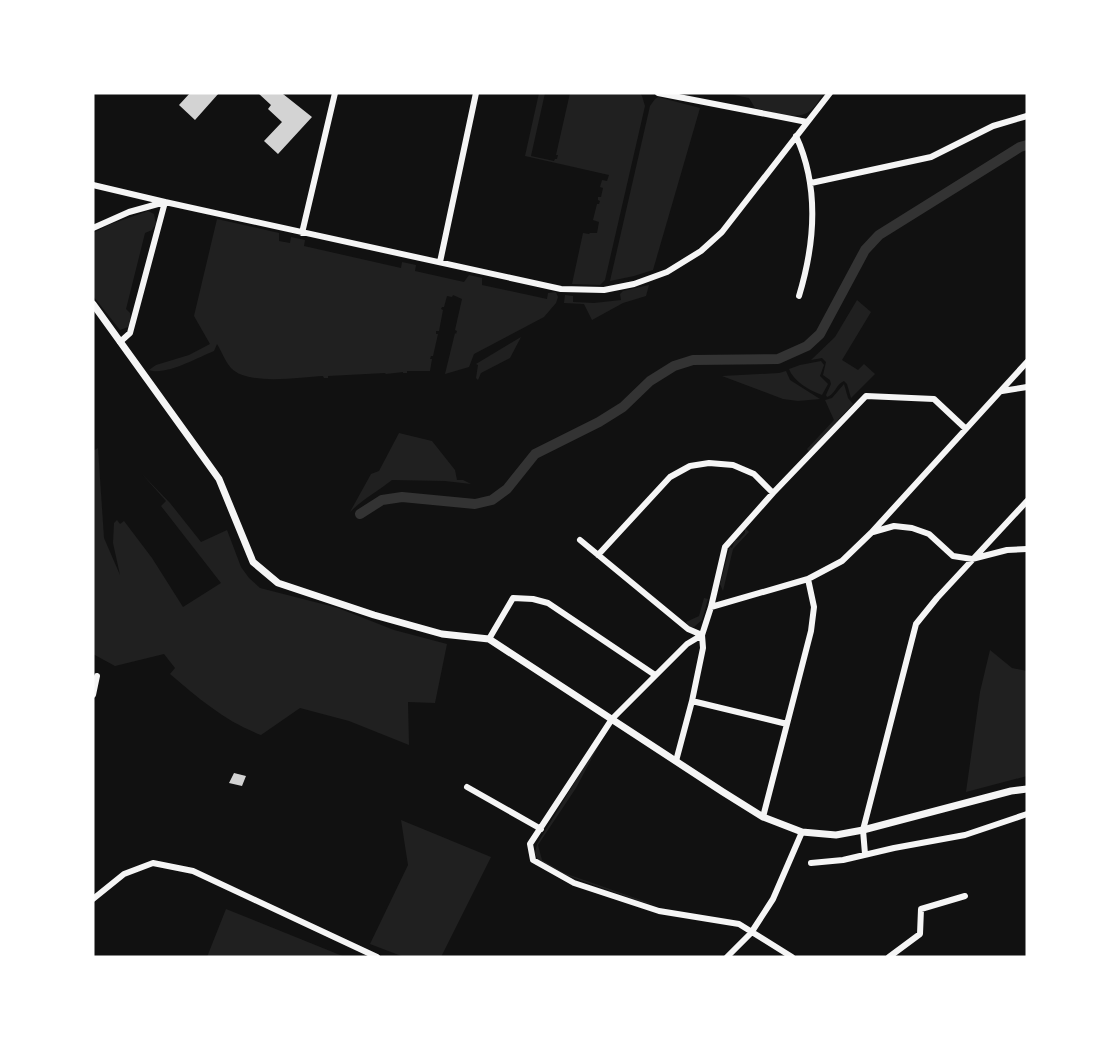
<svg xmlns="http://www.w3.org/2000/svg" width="1120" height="1050" font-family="'Space Grotesk',sans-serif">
<rect width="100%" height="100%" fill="#111"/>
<path fill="#202020" d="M539 93H545L531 156 554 161 555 159H557L558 155H556L570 93H640L642 96 645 106 605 280 600 285 572 284 583 233 589 234 590 233H597L599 222 593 220 597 204H599L600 201 598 200V197H601L603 188 600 187 602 180 607 181 609 175 525 156Z
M724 93H824C820 98 816 106 810 111 796 122 770 111 755 108L749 98Z
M658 97 700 108 653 270 634 276 610 281 650 106 655 99Z
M148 211 154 214 156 224 152 230 145 233 126 309 130 313 131 322 128 327 120 330 93 296V233L111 224Z
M217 219 279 233V241L290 243 291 237 305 240 304 246 401 268 402 262 416 265 415 271 464 282 469 275 482 278V285L547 299 548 293 556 292 558 297 556 303 544 317 474 354 469 367 445 374 455 333 456 334 457 331 455 330 462 299 453 295 452 297 447 296 444 307H442L441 309 443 310 439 331H436V334H438L433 356H431L430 359H432L430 371H407V373H403V372L386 374 385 373 328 376V378H324L323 376C300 377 248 386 231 368 225 361 222 352 217 344L214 351C197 358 165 376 149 370L156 365 189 355 210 344 194 316Z
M649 285 646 296 623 303 592 320 584 304 564 303 565 295 573 296V302L594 303 621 300 620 294 623 291Z
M857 300 871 312 842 360 858 370 864 364 875 374 851 398 847 384 844 381C836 384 835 395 827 397L826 395 831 384 830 380 823 375 826 362 822 358 811 360 835 337Z
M521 337 510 358 481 373 478 380 476 378 478 365 476 364Z
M821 361 824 365 820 376 828 384 822 395C809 390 794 382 789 369L800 365Z
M786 371 790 380 820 399 798 401 783 399 722 376 779 373Z
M844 384 848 398 853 404 837 421 838 426 809 452 807 449 834 420 825 400 832 398Z
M399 433 432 441 455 470 457 480H463L471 484 445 481 392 480C378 491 363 499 350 512L371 474 379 471Z
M98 448 104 538 120 575 113 543 114 523 117 520 120 524 124 521 152 558 183 607 221 583 161 506 166 501 142 474 170 503 201 542 227 530 241 567 249 578 260 588 338 608 394 630 447 644 435 703 408 702 409 745 349 721 300 708 261 735C226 722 198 698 170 674L175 668 164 654 115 666 93 654V451Z
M745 528 749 532 733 549 723 591 720 584 729 550 730 547 732 548 735 540H739L745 533Z
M704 598 708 599 702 620 694 627H690L686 622 699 616Z
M990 650 1012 668 1027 671V776L966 792 980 692Z
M608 728 576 788 538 845 542 860 564 873 655 905 642 902 560 873 538 860 535 853 537 844Z
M401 820 491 857 441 957H404L370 944 408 865Z
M226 909 345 957H207Z"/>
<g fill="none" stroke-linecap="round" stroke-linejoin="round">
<path stroke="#333" stroke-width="10" d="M360 514 382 500 402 497 475 504 492 500 507 489 535 454 599 422 623 407 650 381 674 366 693 360 778 359 807 346 820 334 865 250 879 235 1020 147 1027 145"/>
</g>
<path fill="#d3d3d3" d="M190 93H219L195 120 179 105Z
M258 93H285L283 94 312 117 278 154 264 141 282 122 268 109 271 105Z
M234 773 246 776 242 786 229 783Z"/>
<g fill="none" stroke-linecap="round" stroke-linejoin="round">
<path stroke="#f5f5f5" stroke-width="6" d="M658 93 807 122
M796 136C820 188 815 243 799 296
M811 183 931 157 993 126 1027 116
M93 185 165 202 130 333 120 342
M93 228 129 212 165 202 561 289 604 290 634 284 667 272 701 251 722 232 830 93
M302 233 335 93
M440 262 476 93
M1002 391 1027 387
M873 532 894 526 912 528 929 534 953 556 972 559 1007 550 1027 549
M580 540 688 629 702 635
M598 555 670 477 690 466 709 463 733 465 754 474 773 493
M711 607 808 579 842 561 871 533 1027 362
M489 639 513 598 533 599 548 603 655 675
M93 695 97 676
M692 701 787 724
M676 761 692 701 703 648 702 635
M467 787 541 829
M763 817 811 631 814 607 808 579
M865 854 863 830 916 624 937 598 1027 501
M811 863 843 860 894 848 965 835 1027 814
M93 899 124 874 153 863 193 871 377 957
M727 957 751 933 773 899 802 832
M792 957 739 924 659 911 574 883 533 860 530 844 612 719 687 644 702 635 711 607 725 547 773 493 866 396 934 399 966 429
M889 957 920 934 921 909 965 896"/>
<path stroke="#f5f5f5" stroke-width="7" d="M93 304 219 479 253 562 278 583 374 615 442 634 489 639 723 792 763 817 802 832 836 835 863 830 1011 791 1027 789"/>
</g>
<rect width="1120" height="1050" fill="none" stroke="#ffffff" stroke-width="189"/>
</svg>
